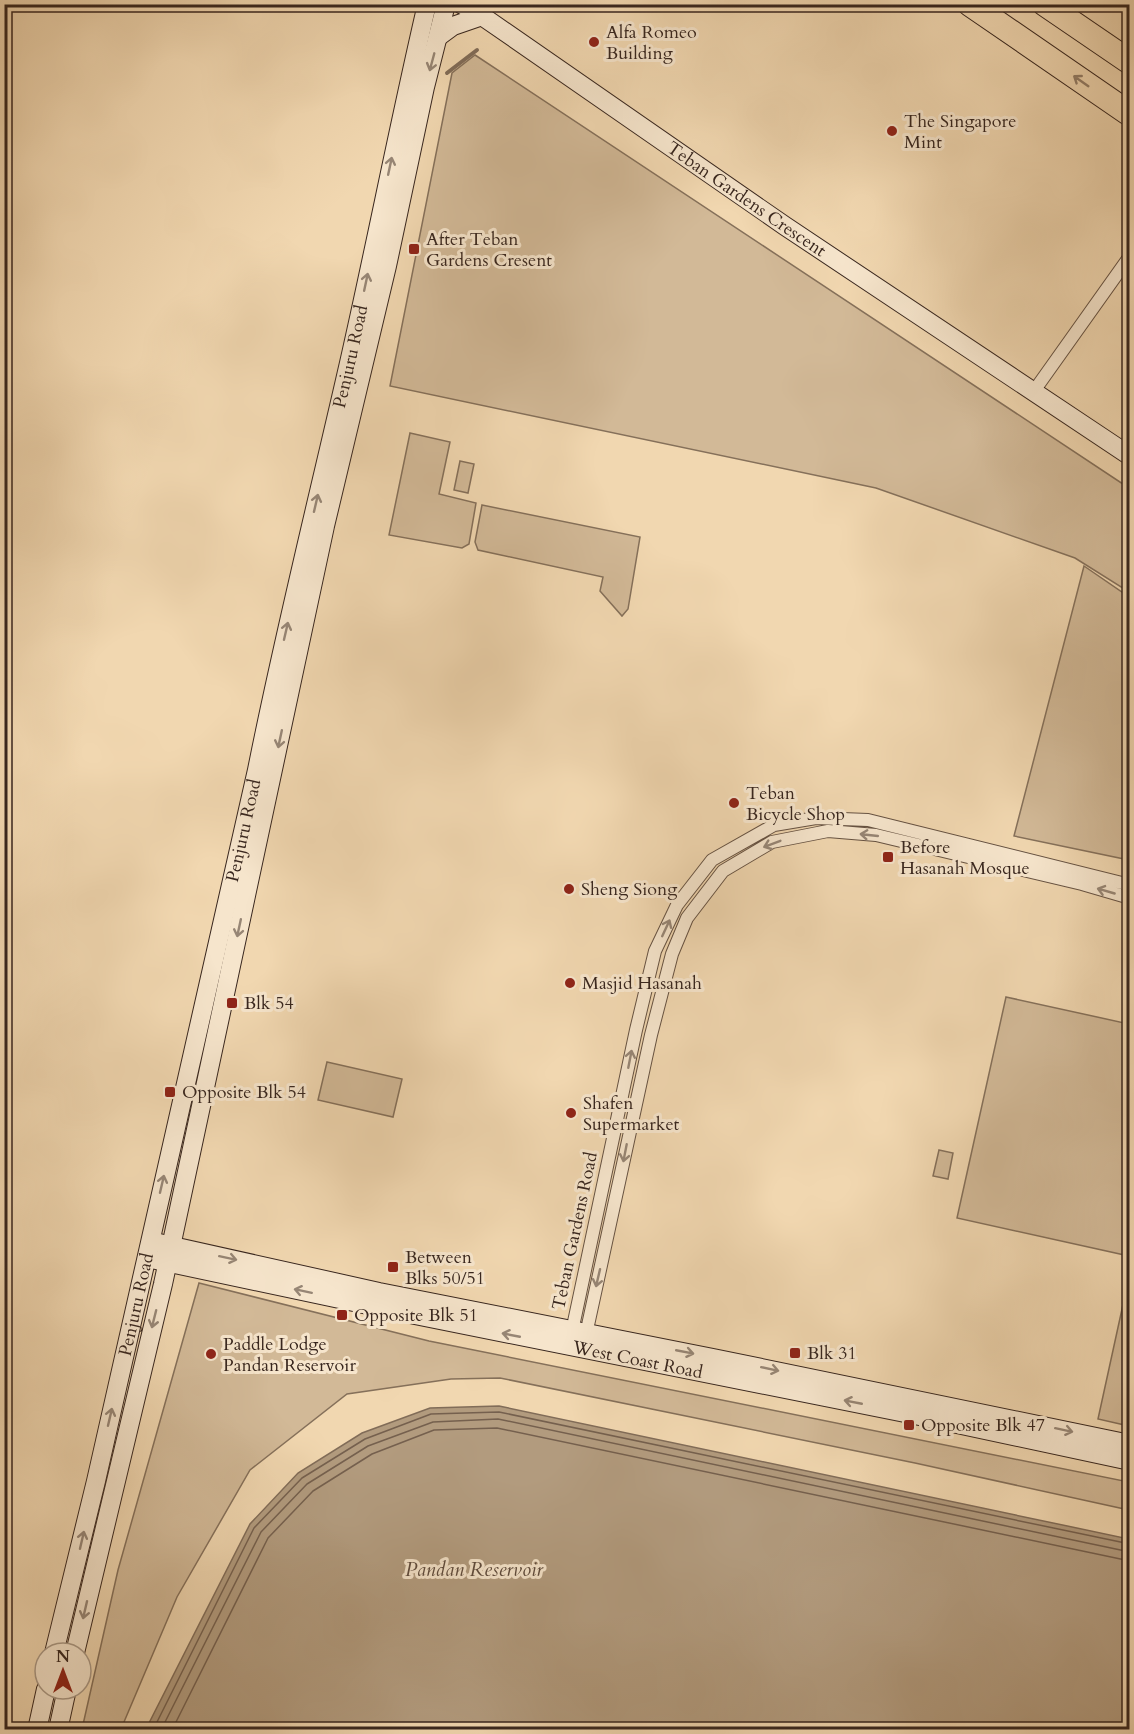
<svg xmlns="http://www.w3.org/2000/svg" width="1134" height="1734" font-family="Cardo,serif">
<rect width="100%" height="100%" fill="#f1d7b0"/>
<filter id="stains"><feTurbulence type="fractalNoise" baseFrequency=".00333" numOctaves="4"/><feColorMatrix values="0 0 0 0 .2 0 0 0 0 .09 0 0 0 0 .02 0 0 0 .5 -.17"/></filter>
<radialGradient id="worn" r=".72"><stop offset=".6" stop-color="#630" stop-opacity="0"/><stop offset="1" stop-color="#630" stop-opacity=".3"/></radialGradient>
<path fill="#d2b997" stroke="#85705a" stroke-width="1.5" d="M475 55 1129 488V592L1075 558 876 488 390 386 452 73Z
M410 433 450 442 439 494 476 503 469 544 462 548 389 535Z
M460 461 474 464 468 493 454 490Z
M482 505 640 537 628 609 622 616 600 591 603 577 478 550 475 542Z
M1084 566 1129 597V860L1014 836Z
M1006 997 1129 1024V1256L957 1218Z
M327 1062 402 1079 393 1117 318 1100Z
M939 1150 953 1153 948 1179 933 1176Z
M1129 1277V1426L1098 1419Z
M199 1283 429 1341 1129 1482V1510L915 1463 500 1378 451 1379 347 1394 250 1470 177 1597 121 1729H82L118 1570Z"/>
<path fill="#b29b7e" stroke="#816c58" stroke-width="1.5" d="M499 1406 1129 1539V1729H146L250 1524 298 1473 362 1433 430 1408Z"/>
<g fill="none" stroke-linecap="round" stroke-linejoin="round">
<path stroke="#75604e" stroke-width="1.5" d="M153 1730 254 1528 302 1478 365 1439 431 1414 499 1412 1130 1544
M161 1730 261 1532 307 1484 368 1446 433 1422 498 1419 1130 1552
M172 1730 268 1538 313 1491 372 1454 434 1430 497 1428 1130 1561"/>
<path stroke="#816c58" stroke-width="4" d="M447 73 477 50"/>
<g stroke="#665242" stroke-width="14">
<path id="street" d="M1034 391 1130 256
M571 1336 636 1030 655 951 677 905 712 860 774 825 816 818 868 820 1130 885
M585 1339 651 1035 672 954 687 918 723 871 772 842 828 831 876 835 1082 884 1130 898"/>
</g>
<g stroke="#38261e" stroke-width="20">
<g id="secondary">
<path id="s1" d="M461 4 482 16 785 226 1130 456"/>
<path d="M438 37 453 26 482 16"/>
<path d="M159 1243 379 1292 713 1358 1130 1444"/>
<path id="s2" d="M156 1260 415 1315 910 1414 1130 1461"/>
<path id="s3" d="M54 1653 96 1481 257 770C284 634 318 499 349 363 376 244 399 124 427 4"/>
<path d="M75 1653 163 1284 325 526 387 266 425 87 446 4"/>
<path d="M37 1730 46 1689"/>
<path d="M58 1730 67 1689"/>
</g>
</g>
<g stroke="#38261e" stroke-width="26">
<path id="highway" d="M970 4 1130 114
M1045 4 1130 62"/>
</g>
<use href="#street" stroke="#f6e5cc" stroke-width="12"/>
<use href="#secondary" stroke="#f6e5cc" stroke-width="18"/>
<use href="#highway" stroke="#f1d7b0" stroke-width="24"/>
</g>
<defs><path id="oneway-shaft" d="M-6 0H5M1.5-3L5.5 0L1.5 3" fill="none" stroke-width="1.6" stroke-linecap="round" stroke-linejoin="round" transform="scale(1.5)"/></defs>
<g stroke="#978675">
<use href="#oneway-shaft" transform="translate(432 62) rotate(105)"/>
<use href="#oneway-shaft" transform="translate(390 166) rotate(-78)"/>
<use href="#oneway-shaft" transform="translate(366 282) rotate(-78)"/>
<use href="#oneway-shaft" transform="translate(316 503) rotate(-77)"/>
<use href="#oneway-shaft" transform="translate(286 631) rotate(-77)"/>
<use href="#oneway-shaft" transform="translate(280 739) rotate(102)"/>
<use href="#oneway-shaft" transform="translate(869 835) rotate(-174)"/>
<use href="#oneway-shaft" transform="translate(772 844) rotate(159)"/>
<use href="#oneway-shaft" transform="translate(1106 891) rotate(-164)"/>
<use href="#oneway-shaft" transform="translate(239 928) rotate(102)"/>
<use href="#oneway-shaft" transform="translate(666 928) rotate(-65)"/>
<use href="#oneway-shaft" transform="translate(630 1059) rotate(-79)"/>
<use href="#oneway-shaft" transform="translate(625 1153) rotate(101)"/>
<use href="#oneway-shaft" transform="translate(162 1184) rotate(-77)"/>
<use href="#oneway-shaft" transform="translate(228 1258) rotate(12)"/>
<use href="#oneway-shaft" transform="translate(598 1278) rotate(103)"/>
<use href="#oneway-shaft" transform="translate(303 1291) rotate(-168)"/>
<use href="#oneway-shaft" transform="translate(154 1319) rotate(104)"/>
<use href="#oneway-shaft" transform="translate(511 1335) rotate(-169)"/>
<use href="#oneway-shaft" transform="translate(685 1352) rotate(11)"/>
<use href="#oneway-shaft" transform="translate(770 1369) rotate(12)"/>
<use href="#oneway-shaft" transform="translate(853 1402) rotate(-169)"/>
<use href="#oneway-shaft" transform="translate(110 1417) rotate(-77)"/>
<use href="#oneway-shaft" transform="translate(1064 1430) rotate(12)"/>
<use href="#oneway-shaft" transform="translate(82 1540) rotate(-77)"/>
<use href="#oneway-shaft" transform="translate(85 1610) rotate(103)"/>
</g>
<use stroke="#947e67" href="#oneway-shaft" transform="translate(1081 81) rotate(-145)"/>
<g fill="#8f2418" stroke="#f6e5cc" stroke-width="2">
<circle cx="594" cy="42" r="6"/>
<circle cx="892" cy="131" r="6"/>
<rect x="408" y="243" width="12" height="12" rx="3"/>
<circle cx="734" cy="803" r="6"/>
<rect x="882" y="851" width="12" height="12" rx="3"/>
<circle cx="569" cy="889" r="6"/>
<circle cx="570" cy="983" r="6"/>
<rect x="226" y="997" width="12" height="12" rx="3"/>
<rect x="164" y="1086" width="12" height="12" rx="3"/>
<circle cx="571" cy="1113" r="6"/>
<rect x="387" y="1261" width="12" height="12" rx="3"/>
<rect x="336" y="1309" width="12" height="12" rx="3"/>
<rect x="789" y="1347" width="12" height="12" rx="3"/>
<circle cx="211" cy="1354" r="6"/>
<rect x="903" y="1419" width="12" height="12" rx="3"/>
</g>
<g text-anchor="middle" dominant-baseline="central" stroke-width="6" stroke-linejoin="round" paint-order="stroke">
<g font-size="18" fill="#38261e" stroke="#f6e5cc" text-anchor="start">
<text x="606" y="32">Alfa Romeo<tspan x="606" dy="21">Building</tspan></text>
<text x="904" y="121">The Singapore<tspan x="904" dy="21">Mint</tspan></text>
<text x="426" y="239">After Teban<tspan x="426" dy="21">Gardens Cresent</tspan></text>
<text x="746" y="793">Teban<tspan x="746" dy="21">Bicycle Shop</tspan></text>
<text x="900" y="847">Before<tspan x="900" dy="21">Hasanah Mosque</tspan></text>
<text x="581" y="889">Sheng Siong</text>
<text x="582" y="983">Masjid Hasanah</text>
<text x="244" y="1003">Blk 54</text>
<text x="182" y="1092">Opposite Blk 54</text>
<text x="583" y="1103">Shafen<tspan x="583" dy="21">Supermarket</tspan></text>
<text x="405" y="1257">Between<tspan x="405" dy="21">Blks 50/51</tspan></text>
<text x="354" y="1315">Opposite Blk 51</text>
<text x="223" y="1344">Paddle Lodge<tspan x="223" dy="21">Pandan Reservoir</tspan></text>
<text x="807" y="1353">Blk 31</text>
<text x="921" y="1425">Opposite Blk 47</text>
</g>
<g font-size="18" fill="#38261e" stroke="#f6e5cc">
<text stroke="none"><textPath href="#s1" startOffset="346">Teban Gardens Crescent</textPath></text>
<text stroke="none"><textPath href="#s3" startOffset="1330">Penjuru Road</textPath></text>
<text stroke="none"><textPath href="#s3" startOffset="844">Penjuru Road</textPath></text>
<text transform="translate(575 1231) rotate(-78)">Teban Gardens Road</text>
<text stroke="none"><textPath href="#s3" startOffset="358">Penjuru Road</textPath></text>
<text stroke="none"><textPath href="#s2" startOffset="492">West Coast Road</textPath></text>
</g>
<g font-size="20" font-style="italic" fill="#5d493b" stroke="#f6e5cc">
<text x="474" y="1569">Pandan Reservoir</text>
</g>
</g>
<rect width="1134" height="1734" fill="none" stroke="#f1d7b0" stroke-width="24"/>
<rect x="6" y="6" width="1122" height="1722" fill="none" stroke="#38261e" stroke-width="3"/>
<rect x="12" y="12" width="1110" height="1710" fill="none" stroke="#38261e" stroke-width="1.5"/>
<g transform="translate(63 1671)"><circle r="28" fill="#f6e5cc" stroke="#aa9986" stroke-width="1.5"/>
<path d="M0-4.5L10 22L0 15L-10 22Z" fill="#8f2418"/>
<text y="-9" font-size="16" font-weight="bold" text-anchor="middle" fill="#38261e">N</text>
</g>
<rect width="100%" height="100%" filter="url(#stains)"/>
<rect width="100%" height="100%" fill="url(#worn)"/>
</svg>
